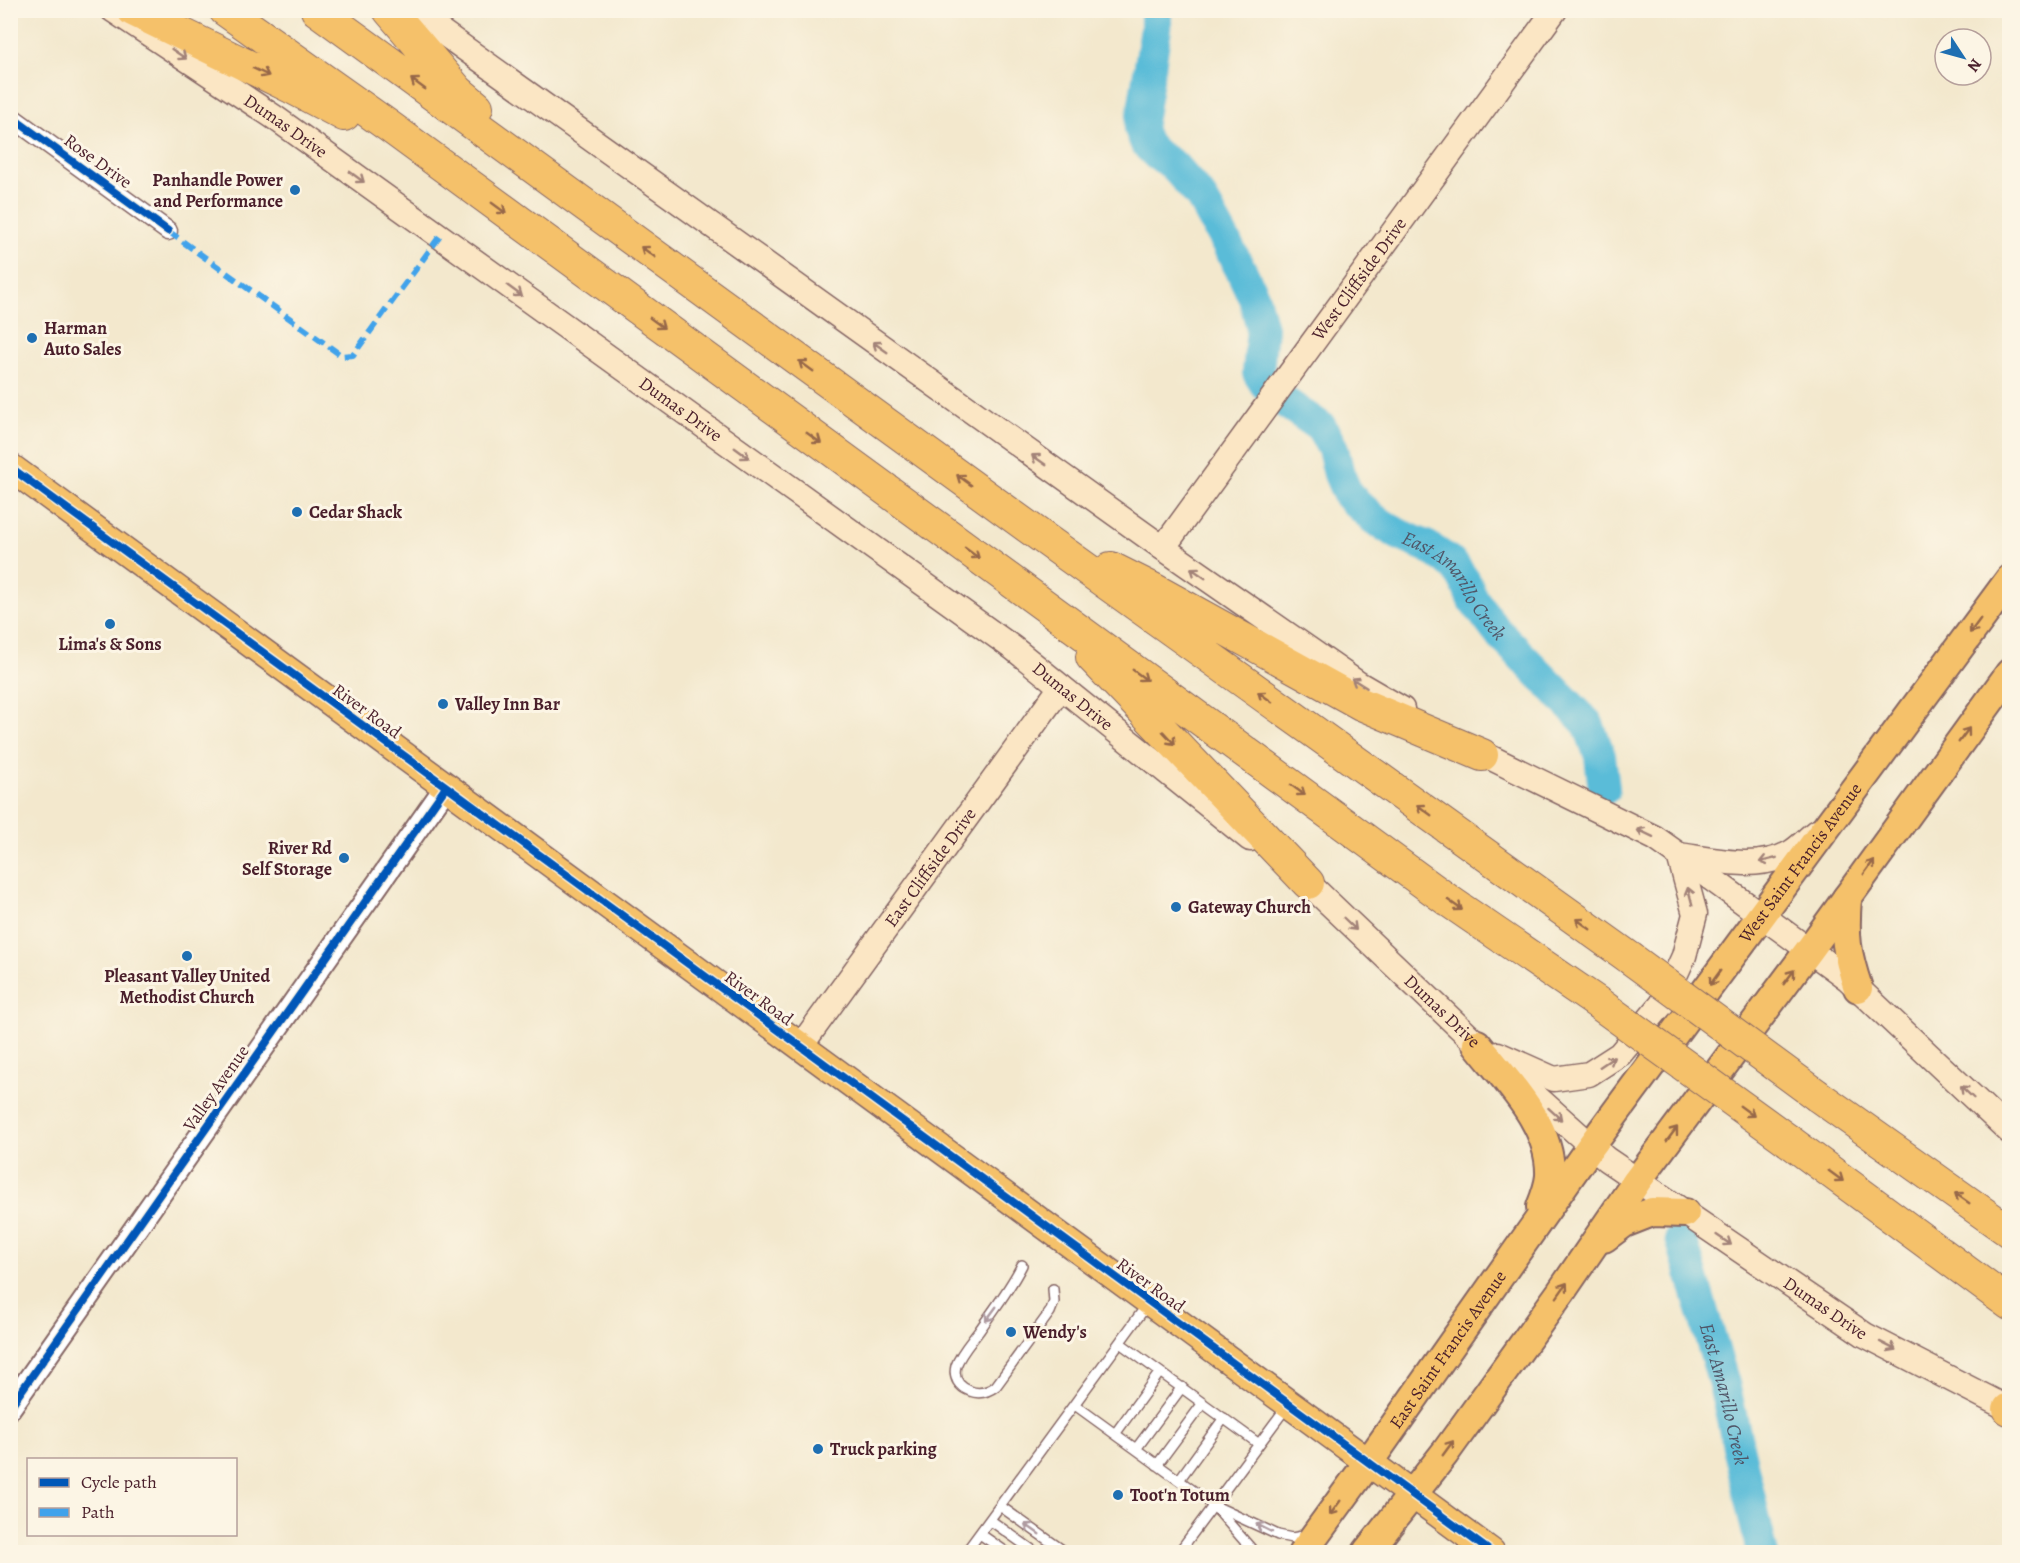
<svg xmlns="http://www.w3.org/2000/svg" width="2020" height="1563" font-family="Alegreya,serif">
<rect width="100%" height="100%" fill="#fcf5e5"/>
<filter id="ink" filterUnits="userSpaceOnUse"><feTurbulence type="fractalNoise" baseFrequency=".0167" numOctaves="2"/><feDisplacementMap in="SourceGraphic" scale="12" xChannelSelector="R" yChannelSelector="G"/><feConvolveMatrix kernelMatrix="1 2 1 2 8 2 1 2 1" color-interpolation-filters="sRGB"/></filter>
<filter id="wash" filterUnits="userSpaceOnUse"><feTurbulence type="fractalNoise" baseFrequency=".008" numOctaves="4" result="noise"/><feDisplacementMap in="SourceGraphic" scale="24" xChannelSelector="R" yChannelSelector="G"/><feGaussianBlur stdDeviation="1.35" result="paint"/><feColorMatrix in="noise" values="0 0 0 0 0 0 0 0 0 0 0 0 0 0 0 0 0 1.4 0 .05"/><feComposite in="paint" operator="in"/></filter>
<g filter="url(#wash)">
<rect width="100%" height="100%" fill="#f3e8cd"/>
<g fill="none" stroke-linecap="round" stroke-linejoin="round">
<g stroke="#5abcd8" stroke-width="32">
<path d="M1156 10V28L1140 129 1146 144 1157 155 1173 165 1201 197 1241 270 1254 298 1262 328 1258 373 1265 384"/>
<path id="s1" d="M1283 401 1321 427 1333 449 1339 474 1348 495 1374 519 1398 534 1428 547 1452 563 1465 581 1472 598 1496 630 1588 724 1600 756 1604 789"/>
<path id="s2" d="M1681 1238 1724 1384 1762 1552"/>
</g>
</g>
</g>
<g filter="url(#ink)">
<g fill="none" stroke-linecap="round" stroke-linejoin="round">
<g stroke="#856564" stroke-width="12">
<path id="service" d="M1022 1265C1010 1289 994 1309 979 1331 971 1342 960 1354 956 1366 953 1378 959 1387 970 1391 980 1395 988 1392 996 1386L1050 1312 1054 1302 1053 1289
M1120 1343 1259 1444
M1075 1405 1213 1505 1278 1535 1292 1538 1308 1535
M1115 1434 1160 1372
M1136 1449 1182 1387
M1157 1465 1203 1403
M1179 1480 1224 1418
M1000 1506 1065 1552
M1215 1507 1254 1552
M990 1520 1035 1552
M980 1534 1006 1552
M966 1552 1147 1305
M1179 1552 1288 1405"/>
</g>
<g stroke="#856564" stroke-width="21">
<path id="minor" d="M10 116 168 231"/>
</g>
<g stroke="#856564" stroke-width="26">
<path id="tertiary" d="M10 1407 446 787"/>
</g>
<g stroke="#856564" stroke-width="27">
<g id="secondary">
<path id="s3" d="M113 10 274 117 1013 648 1250 839"/>
<path d="M411 10 1163 548 1359 684 1402 709"/>
<path id="s4" d="M1163 548 1555 10"/>
<path d="M1469 747 1655 838 1679 855 1847 978 2010 1132"/>
<path id="s5" d="M1295 873 1308 883 1477 1044 1606 1159 1865 1335 2009 1409"/>
<path id="s6" d="M800 1047 1061 687"/>
<path d="M1498 1054 1554 1079 1589 1074 1620 1054 1662 1004 1684 956 1695 914 1679 855C1715 860 1757 871 1790 853 1799 848 1807 839 1816 832"/>
</g>
</g>
<g stroke="#856564" stroke-width="30">
<path id="primary" d="M10 467 1491 1552"/>
</g>
<g stroke="#856564" stroke-width="32">
<g id="trunk">
<path d="M1847 898C1844 937 1846 952 1858 988"/>
<path d="M1477 1044C1506 1081 1552 1124 1550 1176 1549 1187 1545 1197 1541 1207"/>
<path d="M1604 1238 1624 1223 1652 1212 1685 1213"/>
<path id="s7" d="M1303 1552 1368 1463 1591 1146 2010 579"/>
<path d="M1367 1552 1445 1453 1561 1292 1637 1181 1810 949 2010 673"/>
</g>
</g>
<g stroke="#856564" stroke-width="34">
<path id="motorway" d="M133 10 291 87 344 115
M225 10 390 127 1449 901 1598 1003
M317 10 1028 527 1630 958
M389 10 458 91 477 107
M1111 568 1153 589 1361 704 1482 755
M1092 657 1308 883
M1818 1096 2010 1232
M1789 1141 2010 1304
M2009 1409H2010"/>
</g>
<use href="#service" stroke="#fff" stroke-width="9"/>
<use href="#minor" stroke="#fff" stroke-width="18"/>
<use href="#tertiary" stroke="#fff" stroke-width="22"/>
<use href="#secondary" stroke="#fbe6c4" stroke-width="24"/>
<use href="#primary" stroke="#f5c16b" stroke-width="27"/>
<use href="#trunk" stroke="#f5c16b" stroke-width="28"/>
<use href="#motorway" stroke="#f5c16b" stroke-width="32"/>
<g stroke="#856564" stroke-width="34" stroke-linecap="butt">
<path id="motorway-bridge" d="M1630 958 1818 1096
M1598 1003 1789 1141"/>
</g>
<use href="#motorway-bridge" stroke="#f5c16b" stroke-width="32"/>
<path stroke="#40a2eb" stroke-width="6" stroke-dasharray="12 6" stroke-linecap="butt" d="M168 231 342 356 353 355 440 236"/>
<g stroke="#fcf5e5" stroke-width="11">
<path id="cycleway" d="M10 116 168 231
M10 467 1491 1552
M10 1407 446 787"/>
</g>
<use href="#cycleway" stroke="#0057b8" stroke-width="8"/>
</g>
<defs><path id="oneway-shaft" d="M-6 0H5M1.5-3L5.5 0L1.5 3" fill="none" stroke-width="1.6" stroke-linecap="round" stroke-linejoin="round" transform="scale(1.5)"/></defs>
<g stroke="#a28278">
<use href="#oneway-shaft" transform="translate(179 54) rotate(34)"/>
<use href="#oneway-shaft" transform="translate(357 177) rotate(36)"/>
<use href="#oneway-shaft" transform="translate(515 291) rotate(36)"/>
<use href="#oneway-shaft" transform="translate(880 347) rotate(-145)"/>
<use href="#oneway-shaft" transform="translate(742 453) rotate(36)"/>
<use href="#oneway-shaft" transform="translate(1039 460) rotate(-145)"/>
<use href="#oneway-shaft" transform="translate(1198 573) rotate(-145)"/>
<use href="#oneway-shaft" transform="translate(1359 683) rotate(-148)"/>
<use href="#oneway-shaft" transform="translate(1645 833) rotate(-154)"/>
<use href="#oneway-shaft" transform="translate(1768 860) rotate(166)"/>
<use href="#oneway-shaft" transform="translate(1690 896) rotate(-105)"/>
<use href="#oneway-shaft" transform="translate(1350 924) rotate(44)"/>
<use href="#oneway-shaft" transform="translate(1607 1062) rotate(-34)"/>
<use href="#oneway-shaft" transform="translate(1967 1092) rotate(-136)"/>
<use href="#oneway-shaft" transform="translate(1555 1114) rotate(42)"/>
<use href="#oneway-shaft" transform="translate(1724 1240) rotate(34)"/>
<use href="#oneway-shaft" transform="translate(1888 1346) rotate(27)"/>
</g>
<g stroke="#976848">
<use href="#oneway-shaft" transform="translate(261 72) rotate(26)"/>
<use href="#oneway-shaft" transform="translate(418 84) rotate(-144)"/>
<use href="#oneway-shaft" transform="translate(499 208) rotate(36)"/>
<use href="#oneway-shaft" transform="translate(648 252) rotate(-144)"/>
<use href="#oneway-shaft" transform="translate(657 323) rotate(36)"/>
<use href="#oneway-shaft" transform="translate(806 366) rotate(-144)"/>
<use href="#oneway-shaft" transform="translate(814 438) rotate(36)"/>
<use href="#oneway-shaft" transform="translate(964 480) rotate(-144)"/>
<use href="#oneway-shaft" transform="translate(972 553) rotate(36)"/>
<use href="#oneway-shaft" transform="translate(1975 626) rotate(126)"/>
<use href="#oneway-shaft" transform="translate(1140 675) rotate(36)"/>
<use href="#oneway-shaft" transform="translate(1265 697) rotate(-144)"/>
<use href="#oneway-shaft" transform="translate(1964 735) rotate(-54)"/>
<use href="#oneway-shaft" transform="translate(1169 738) rotate(47)"/>
<use href="#oneway-shaft" transform="translate(1298 790) rotate(36)"/>
<use href="#oneway-shaft" transform="translate(1424 810) rotate(-144)"/>
<use href="#oneway-shaft" transform="translate(1869 867) rotate(-54)"/>
<use href="#oneway-shaft" transform="translate(1455 905) rotate(35)"/>
<use href="#oneway-shaft" transform="translate(1583 924) rotate(-144)"/>
<use href="#oneway-shaft" transform="translate(1789 977) rotate(-53)"/>
<use href="#oneway-shaft" transform="translate(1715 978) rotate(126)"/>
<use href="#oneway-shaft" transform="translate(1747 1111) rotate(36)"/>
<use href="#oneway-shaft" transform="translate(1672 1134) rotate(-53)"/>
<use href="#oneway-shaft" transform="translate(1836 1176) rotate(36)"/>
<use href="#oneway-shaft" transform="translate(1962 1198) rotate(-145)"/>
<use href="#oneway-shaft" transform="translate(1562 1290) rotate(-55)"/>
<use href="#oneway-shaft" transform="translate(1448 1448) rotate(-54)"/>
<use href="#oneway-shaft" transform="translate(1335 1508) rotate(126)"/>
</g>
<g stroke="#ae9aa0">
<use href="#oneway-shaft" transform="translate(991 1314) rotate(126)"/>
<use href="#oneway-shaft" transform="translate(1264 1528) rotate(-153)"/>
<use href="#oneway-shaft" transform="translate(1032 1529) rotate(-145)"/>
</g>
</g>
<g fill="#1f6fb2" stroke="#fcf5e5" stroke-width="2">
<circle cx="295" cy="190" r="6"/>
<circle cx="32" cy="338" r="6"/>
<circle cx="297" cy="512" r="6"/>
<circle cx="110" cy="624" r="6"/>
<circle cx="443" cy="704" r="6"/>
<circle cx="344" cy="858" r="6"/>
<circle cx="1176" cy="907" r="6"/>
<circle cx="187" cy="956" r="6"/>
<circle cx="1011" cy="1332" r="6"/>
<circle cx="818" cy="1449" r="6"/>
<circle cx="1118" cy="1495" r="6"/>
</g>
<g text-anchor="middle" dominant-baseline="central" stroke-width="6" stroke-linejoin="round" paint-order="stroke">
<g font-size="18" fill="#4a1f2b" stroke="#fcf5e5">
<text stroke="none"><textPath href="#s3" startOffset="208">Dumas Drive</textPath></text>
<text transform="translate(98 161) rotate(36)">Rose Drive</text>
<text stroke="none"><textPath href="#s4" startOffset="333">West Cliffside Drive</textPath></text>
<text stroke="none"><textPath href="#s3" startOffset="694">Dumas Drive</textPath></text>
<text stroke="none"><textPath href="#s3" startOffset="1180">Dumas Drive</textPath></text>
<text transform="translate(367 711) rotate(36)">River Road</text>
<text stroke="none"><textPath href="#s7" startOffset="850">West Saint Francis Avenue</textPath></text>
<text stroke="none"><textPath href="#s6" startOffset="222">East Cliffside Drive</textPath></text>
<text transform="translate(759 998) rotate(36)">River Road</text>
<text stroke="none"><textPath href="#s5" startOffset="202">Dumas Drive</textPath></text>
<text transform="translate(216 1088) rotate(-55)">Valley Avenue</text>
<text transform="translate(1151 1285) rotate(36)">River Road</text>
<text stroke="none"><textPath href="#s5" startOffset="688">Dumas Drive</textPath></text>
<text stroke="none"><textPath href="#s7" startOffset="249">East Saint Francis Avenue</textPath></text>
</g>
<g font-size="18" font-weight="bold" fill="#4a1f2b" stroke="#fcf5e5" text-anchor="start">
<text x="283" y="180" text-anchor="end">Panhandle Power<tspan x="283" dy="21">and Performance</tspan></text>
<text x="44" y="328">Harman<tspan x="44" dy="21">Auto Sales</tspan></text>
<text x="309" y="512">Cedar Shack</text>
<text x="110" y="644" text-anchor="middle">Lima's &amp; Sons</text>
<text x="455" y="704">Valley Inn Bar</text>
<text x="332" y="848" text-anchor="end">River Rd<tspan x="332" dy="21">Self Storage</tspan></text>
<text x="1188" y="907">Gateway Church</text>
<text x="187" y="976" text-anchor="middle">Pleasant Valley United<tspan x="187" dy="21">Methodist Church</tspan></text>
<text x="1023" y="1332">Wendy's</text>
<text x="830" y="1449">Truck parking</text>
<text x="1130" y="1495">Toot'n Totum</text>
</g>
<g font-size="20" font-style="italic" fill="#505668" stroke="#fcf5e5">
<text stroke="none"><textPath href="#s1" startOffset="262">East Amarillo Creek</textPath></text>
<text stroke="none"><textPath href="#s2" startOffset="162">East Amarillo Creek</textPath></text>
</g>
</g>
<rect width="2020" height="1563" fill="none" stroke="#fcf5e5" stroke-width="36"/>
<rect x="27" y="1458" width="210" height="78" fill="#fcf5e5" stroke="#b59f9b" stroke-width="1.5"/>
<rect x="39" y="1478" width="30" height="9" fill="#0057b8" stroke="#b59f9b" stroke-width="1.5"/>
<text x="81" y="1488" font-size="18" fill="#4a1f2b">Cycle path</text>
<rect x="39" y="1508" width="30" height="9" fill="#40a2eb" stroke="#b59f9b" stroke-width="1.5"/>
<text x="81" y="1518" font-size="18" fill="#4a1f2b">Path</text>
<g transform="translate(1963 57) rotate(126)"><circle r="28" fill="#fcf5e5" stroke="#b59f9b" stroke-width="1.5"/>
<path d="M0-4.5L10 22L0 15L-10 22Z" fill="#1f6fb2"/>
<text y="-9" font-size="16" font-weight="bold" text-anchor="middle" fill="#4a1f2b">N</text>
</g>
</svg>
